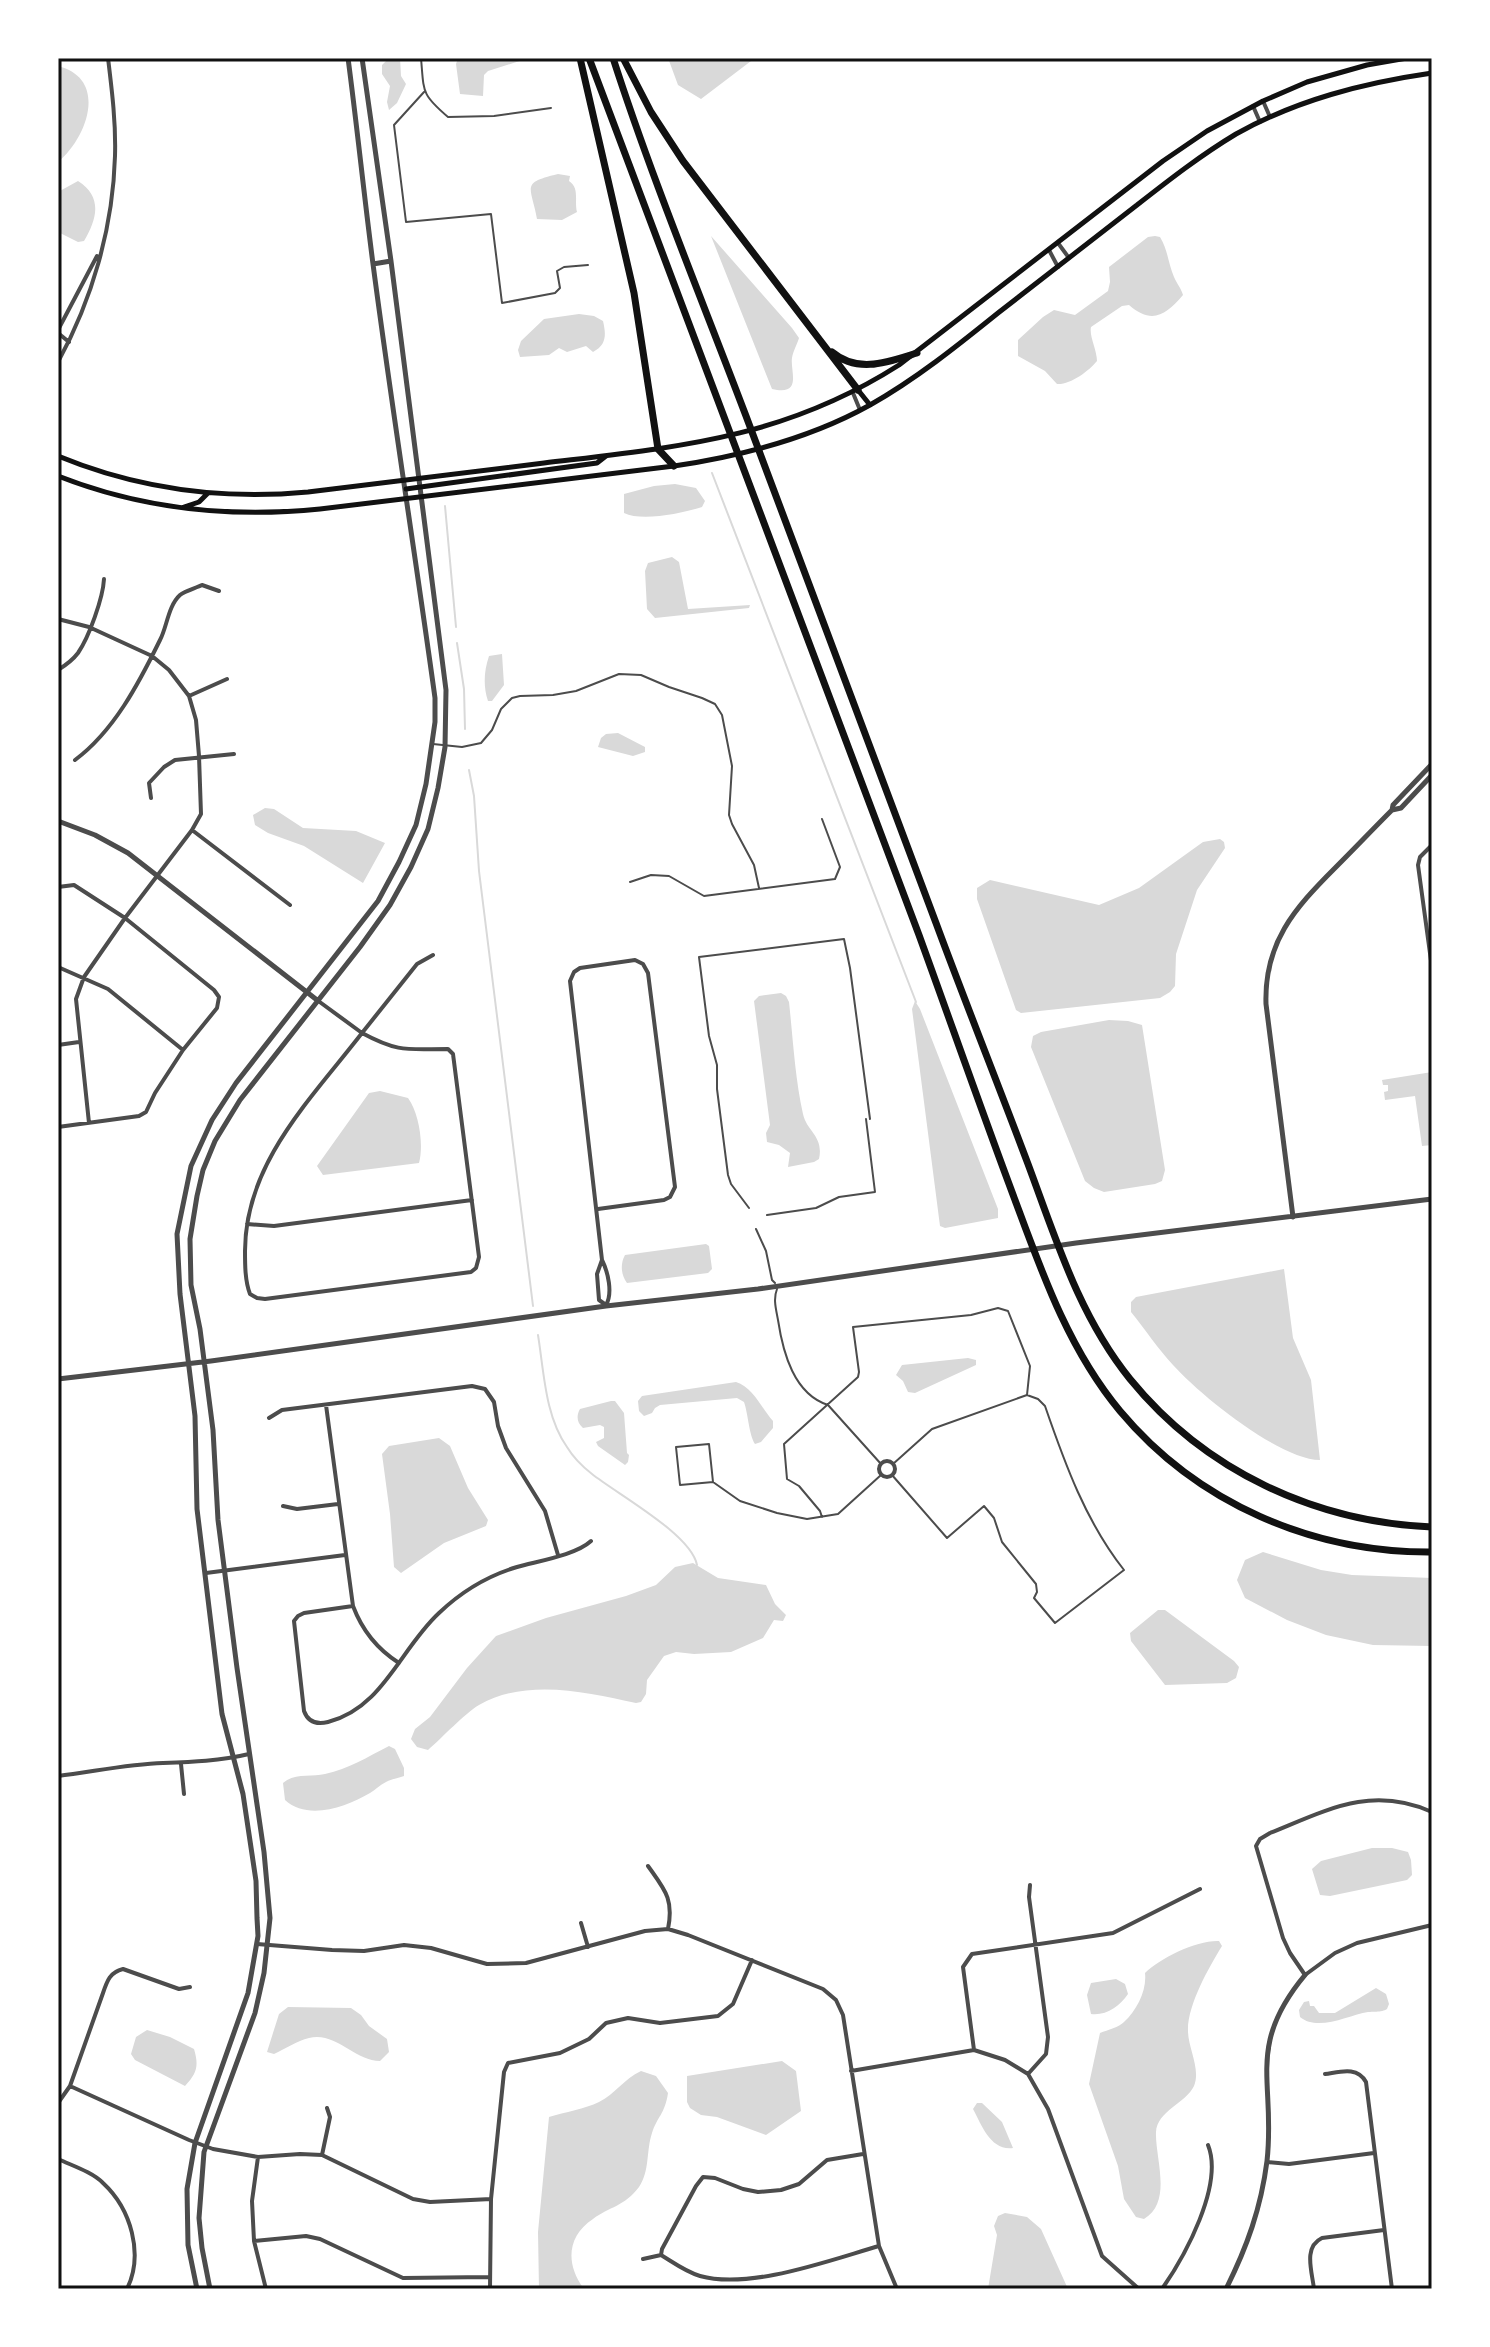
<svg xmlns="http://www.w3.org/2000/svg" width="1490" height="2347" font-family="Montserrat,sans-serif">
<rect width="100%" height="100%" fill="#fff"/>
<path fill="#d9d9d9" d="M389 58H400L401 76 406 84 397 103 389 110 387 102 390 86 382 74V65Z
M458 58H529L488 71 484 75 483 96 460 94 456 64Z
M668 58H755L701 99 678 85Z
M58 66C109 79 87 138 58 162Z
M558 174 570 176 569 181C580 188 574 201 577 212L562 220 537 219C531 186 520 183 558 174Z
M78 181C103 197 97 219 84 241L78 242 58 232V192Z
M711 236 792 328 799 338C797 345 793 351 792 358 790 371 803 396 772 389Z
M1155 236 1160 237C1168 250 1168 263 1174 277 1177 284 1181 288 1183 295 1166 315 1152 325 1129 305L1122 306 1091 327C1089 336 1097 350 1097 361 1089 371 1070 385 1057 384L1045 371 1018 356V340L1043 317 1054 310 1075 315 1108 291 1110 282 1109 267 1148 237Z
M579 314 594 316 603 321C606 334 607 345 593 352L586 346 567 352 559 348 549 355 520 357 518 350 521 341 544 319Z
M675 484 696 488 705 501 702 507C683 513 642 522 624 513V494L654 486Z
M672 557 679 562 688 609 750 605 749 608 655 618 647 609 645 571 648 563Z
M502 654 504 685 492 701H488C483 686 484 671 489 656Z
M618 733 645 747V752L633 756 598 747 601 738 606 734Z
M265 808 274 809 303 828 356 831 385 843 363 883 304 846 268 833 255 825 253 815Z
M1220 839 1224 842 1225 848 1197 890 1176 954 1175 986 1170 992 1160 998 1021 1013 1016 1010 977 899V888L990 880 1099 905 1139 888 1203 842Z
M781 993 786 996 789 1002C793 1039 795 1078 803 1114 807 1132 824 1136 819 1159L814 1162 788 1167 790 1153 779 1145 767 1142 766 1133 770 1125 754 1001 759 996Z
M915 1001 920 1009 998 1209V1218L945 1228 940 1226 912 1009Z
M1109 1020 1128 1021 1142 1025 1165 1170 1162 1181 1155 1184 1104 1192 1094 1188 1085 1181 1031 1047 1033 1036 1041 1032Z
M1432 1072V1145L1422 1146 1415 1096 1385 1100 1384 1092 1388 1091V1085H1383L1382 1080Z
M380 1091 408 1098C419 1113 424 1144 419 1163L323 1175 317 1166 369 1093Z
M706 1244 709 1246 712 1269 708 1273 627 1283C621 1275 620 1264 625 1255Z
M1284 1269 1293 1338 1311 1380 1320 1460C1279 1459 1201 1396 1173 1365 1158 1349 1145 1329 1131 1312V1302L1136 1297Z
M968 1358 976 1360V1365L915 1393 908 1392 903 1381 896 1375 902 1365Z
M736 1382C753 1387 762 1409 773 1421V1428L761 1442 755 1444C749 1435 748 1413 744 1402L737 1398 660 1405 655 1408 652 1413 644 1416 639 1411 638 1401 642 1396Z
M611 1401H615L624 1413 627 1453 629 1455 628 1462 625 1465 598 1446 596 1442 604 1438V1427L600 1425 583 1428C577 1423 576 1416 580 1409Z
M439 1438 450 1446 468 1488 488 1520 486 1526 444 1543 401 1573 394 1567 390 1514 382 1454 389 1446Z
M1263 1552 1321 1570 1352 1575 1432 1578V1646L1373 1645 1326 1635 1287 1620 1245 1598 1237 1580 1245 1560Z
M693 1563 718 1578 766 1585 775 1604 786 1615 783 1621 774 1620 763 1638 731 1652 694 1654 676 1652 664 1656 647 1680 646 1694 641 1702 636 1703C586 1692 527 1678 479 1705 464 1714 442 1738 428 1750L417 1747 411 1739 415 1729 430 1717 467 1668 496 1636 546 1618 626 1596 656 1585 675 1567Z
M1158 1610H1165L1234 1661 1239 1667 1236 1678 1227 1683 1165 1685 1131 1641 1130 1633Z
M389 1746 395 1749 404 1768V1776C399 1778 391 1779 386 1782 380 1785 375 1790 370 1793 346 1807 308 1821 285 1800L283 1783C294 1773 312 1777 325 1774 349 1769 367 1757 389 1746Z
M1372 1848H1392L1408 1852 1411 1860 1412 1875 1407 1880 1330 1896 1320 1895 1312 1869 1321 1861Z
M1219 1941 1222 1946C1209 1967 1187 2006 1188 2031 1188 2048 1201 2069 1194 2086 1186 2103 1157 2111 1156 2132 1155 2158 1173 2202 1144 2219L1136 2217 1124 2199 1118 2166 1089 2084 1100 2033C1108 2030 1119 2027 1124 2022 1137 2010 1147 1990 1145 1973 1160 1958 1197 1940 1219 1941Z
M1116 1979 1125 1984 1128 1994C1120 2006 1106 2016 1091 2014L1087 1995 1091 1983Z
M1376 1988 1386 1994 1389 2004 1387 2009C1380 2013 1376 2011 1368 2012 1349 2015 1318 2032 1300 2017L1299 2010 1304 2002 1309 2001 1310 2006H1314L1319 2013H1335Z
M288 2007 351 2008 361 2015 369 2026 387 2039 389 2052 380 2061C355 2061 335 2031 309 2038 297 2041 285 2049 274 2054L267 2052 279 2014Z
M147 2030 170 2037 194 2049C199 2066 197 2073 185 2086L135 2060 131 2054 136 2037Z
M782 2061 796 2071 801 2111 766 2135 717 2117 701 2115 690 2108 687 2102V2076Z
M641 2071 656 2076 668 2093C665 2114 657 2117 652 2133 646 2151 650 2171 639 2187 625 2206 609 2207 593 2219 566 2237 566 2265 584 2289H539L538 2232 549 2117C565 2112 585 2109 599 2102 615 2094 624 2079 641 2071Z
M977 2103H982L1002 2122 1013 2148C991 2151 982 2126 973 2109Z
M1005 2213 1027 2217 1041 2229 1068 2289H988L997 2235 994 2226 998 2216Z"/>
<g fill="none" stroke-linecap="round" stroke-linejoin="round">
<path stroke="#d9d9d9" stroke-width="2" d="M712 473 916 1002
M445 506 456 627
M457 643 464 689 465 729
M469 770 474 796 479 871 533 1306
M538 1335C544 1372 545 1416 567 1447 573 1457 583 1467 592 1474 617 1494 691 1534 697 1565"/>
<path stroke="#4c4c4c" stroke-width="2" d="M421 58C424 92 421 94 448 117L494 116 551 108
M424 92 394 125 406 222 491 214 502 303 555 293 560 288 557 271 564 267 588 265
M433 744 462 747 481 743 492 730 501 709 512 698 520 696 553 695 576 691 619 674 641 675 669 687 702 698 715 704 722 715 732 766 729 815 732 824 754 865 759 888
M630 882 651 875 669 876 704 896 835 879 840 867 822 819
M749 1208 731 1184 728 1175 717 1089V1065L709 1036 699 957 844 939 850 968 870 1119
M767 1215 816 1208 839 1197 875 1192 866 1119
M756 1229 766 1251 772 1280 775 1283
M777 1289C773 1299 776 1309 778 1320 783 1353 794 1394 828 1405L881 1464
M892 1475 947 1538 984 1506 994 1518 1002 1542 1036 1584 1037 1592 1034 1598 1055 1623 1124 1570C1086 1522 1065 1464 1045 1406L1038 1399 1027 1395
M713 1482 709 1444 676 1447 680 1485 713 1482 740 1501 777 1513 807 1519 838 1514 881 1475
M822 1517 820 1511 799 1486 787 1479 784 1444 858 1377 859 1372 853 1327 971 1315 998 1308 1008 1311 1030 1366 1027 1395 932 1429 893 1464"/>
<path stroke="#4c4c4c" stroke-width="4" d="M1263 101 1270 117
M1253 106 1260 122
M1058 243 1069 258
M1049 250 1058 267
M58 330 97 256
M58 333 69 342
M58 362C92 300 113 228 115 156 116 123 112 91 108 58
M853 393 860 410
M58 619 89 627 152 656 169 670 189 696 196 720 199 756 201 814 192 830 125 918 84 977 76 999 89 1123
M58 670C66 665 72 661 78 653 89 637 103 598 104 579
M189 696 227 679
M75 760C114 731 139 683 160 640 167 627 168 606 180 595 185 591 196 588 202 585L219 591
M151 798 149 783 164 767 175 760 234 754
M192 830 290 905
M1432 845 1420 857 1418 865 1432 968
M58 887 74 885 125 918 214 990 219 997 217 1008 183 1050 155 1093 146 1112 139 1116 58 1127
M58 967 108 989 183 1050
M317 1000 362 1033C311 1099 245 1163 245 1251 245 1265 245 1281 250 1294L257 1298 265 1299 471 1272 476 1268 479 1257 453 1054 448 1049C408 1049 399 1053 362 1033L417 964 433 955
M58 1045 79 1042
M598 1209 664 1200 670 1197 675 1187 648 973 643 964 635 960 580 968 574 972 570 981 602 1260C608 1272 613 1293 606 1305
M247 1224 274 1226 472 1200
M602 1260 597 1274 599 1300 606 1305
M326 1405 353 1606C362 1630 377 1649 399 1663
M269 1418 282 1410 472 1386 485 1389 494 1402 498 1426 506 1448 545 1511 558 1555
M879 1469a8 8 0 1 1 16 0a8 8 0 1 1-16 0Z
M283 1506 297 1509 338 1504
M206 1573 345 1555
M353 1606 304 1613 298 1616 294 1621 304 1711C308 1722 316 1725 328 1722 383 1708 400 1649 439 1613 461 1592 487 1576 517 1567 538 1561 576 1555 591 1541
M181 1764 184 1794
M58 1776C92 1772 128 1764 163 1763 192 1762 220 1761 249 1754
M1432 1812C1371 1785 1327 1810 1270 1833L1260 1839 1256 1846 1283 1938 1290 1953 1305 1975 1335 1953 1357 1943 1432 1925
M648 1866C665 1890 674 1899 668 1929
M581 1923 588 1947
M257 1944 332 1950 364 1951 404 1945 431 1948 487 1964 526 1963 645 1931 668 1929 688 1935 823 1989 836 2000 843 2015 879 2246 897 2289
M974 2050 963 1967 972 1954 1113 1933 1200 1889
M851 2071 974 2050 1005 2060 1028 2074 1048 2109 1102 2256 1139 2289
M1028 2074 1046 2054 1048 2037 1029 1897 1030 1885
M1325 2074C1340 2072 1357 2066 1366 2082L1392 2289
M70 2086 189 2140 213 2149 258 2157 300 2154 322 2155 413 2199 430 2202 491 2199
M58 2103 70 2086 103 1993C107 1981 110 1972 123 1969L179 1989 190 1987
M863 2154 827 2160 799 2184 781 2190 758 2192 743 2189 715 2178 703 2177 696 2186 662 2249 661 2255C674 2263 686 2272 700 2276 750 2290 830 2260 879 2246
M322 2155 330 2117 327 2108
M258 2157 252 2201 254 2241 266 2289
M58 2159C73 2166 92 2172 103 2183 131 2209 144 2254 127 2289
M1267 2162 1289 2164 1374 2153
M254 2241 306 2236 320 2239 403 2278 489 2277
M643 2259 661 2255
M490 2289 491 2199 504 2072 508 2063 560 2053 589 2039 606 2023 628 2018 660 2023 718 2016 733 2004 752 1960
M1162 2289C1185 2256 1224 2185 1208 2145
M1314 2289C1312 2271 1303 2247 1322 2238L1384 2230"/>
<path stroke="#4c4c4c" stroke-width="5" d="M373 264 391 261
M1392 810 1401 808 1432 775
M58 821 95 835 128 853 317 1000
M1293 1217 1266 1004C1264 943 1294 909 1335 868 1354 849 1373 829 1392 810L1393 805 1432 764
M58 1379 211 1361 606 1306 758 1289 1076 1243 1432 1199
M197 2289 188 2245 187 2189 195 2143 248 1993 258 1936 257 1918 256 1881 243 1794 222 1714 197 1509 195 1416 180 1294 177 1234 191 1166 212 1120 236 1083 378 901 399 862 416 825 426 784 435 722V698C415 553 392 409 373 264 364 195 357 126 348 58
M210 2289 202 2248 199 2218 204 2152 255 2013 264 1973 270 1918 264 1852 237 1668 218 1520 213 1430 200 1329 191 1285 190 1239 197 1196 203 1170 215 1141 240 1100 360 947 390 905 411 867 428 829 438 788 445 747 446 690 391 261 362 58
M1226 2289C1247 2247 1261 2208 1267 2161 1276 2082 1245 2047 1305 1975"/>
<path stroke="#111" stroke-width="5" d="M858 390 870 405
M58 456C138 489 222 500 308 492 387 482 466 473 544 463 677 447 783 439 899 365L1163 161 1207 131 1263 101 1307 82 1367 65 1407 58
M58 476C142 509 231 518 320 509L674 466C742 456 809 439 870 405 916 379 957 346 998 313 1045 277 1091 241 1137 205 1169 180 1201 155 1236 134 1297 100 1363 83 1432 73
M406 489 597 463 606 456
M184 507 199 502 208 493"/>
<path stroke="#111" stroke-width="7" d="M580 58 634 293 658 449 674 466
M589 58C697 351 811 642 919 935 951 1023 982 1112 1015 1200 1042 1273 1069 1350 1120 1411 1197 1503 1312 1553 1432 1552
M613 58C652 179 701 297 746 416 810 585 873 754 936 923 966 1004 998 1084 1028 1164 1056 1239 1079 1316 1130 1379 1205 1471 1315 1522 1432 1527
M623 58 651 112 683 161 858 390
M832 352C858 374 888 362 917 353"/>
</g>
<rect width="1490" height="2347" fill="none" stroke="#ffffff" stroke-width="120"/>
<rect x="60" y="60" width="1370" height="2227" fill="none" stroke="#111" stroke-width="3"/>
</svg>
